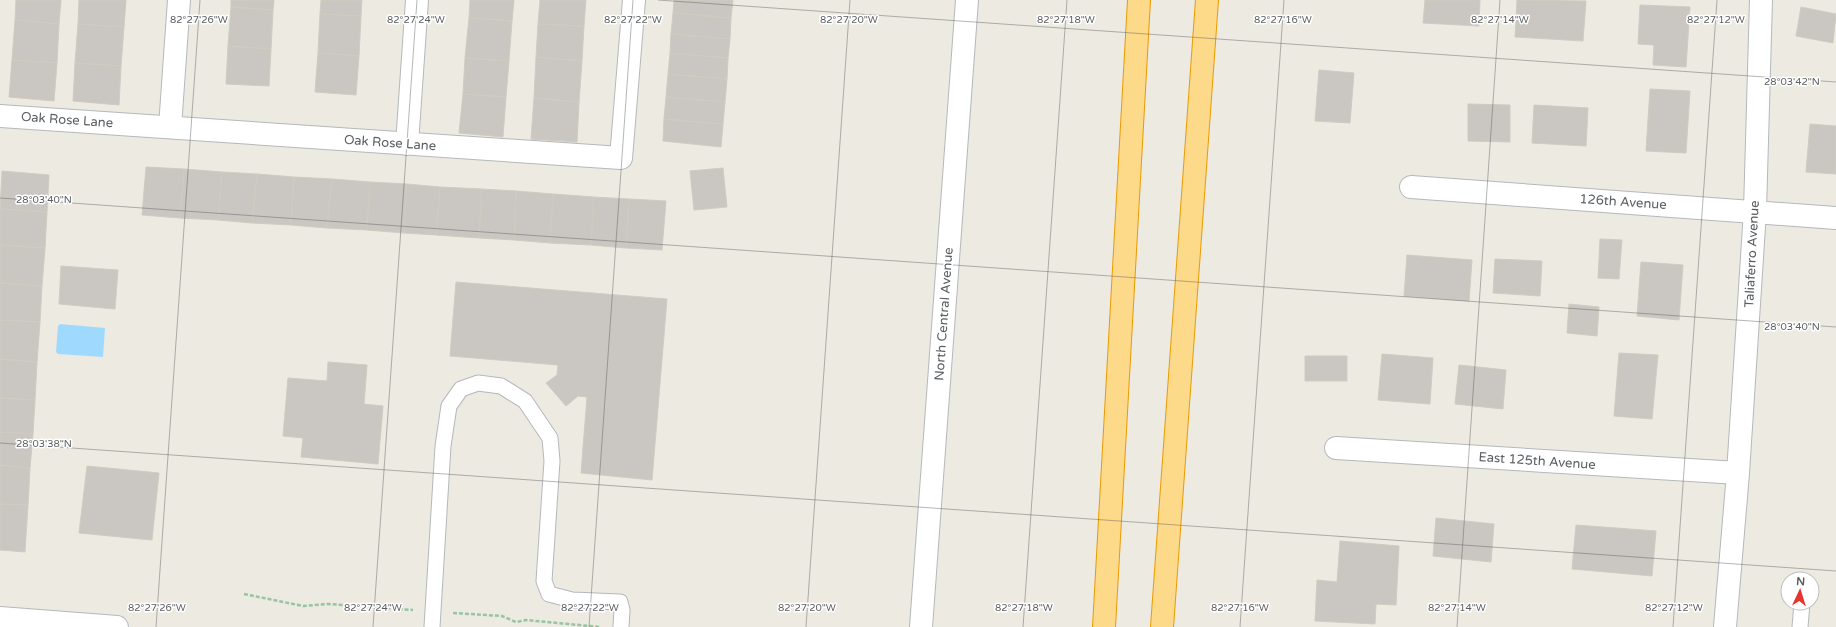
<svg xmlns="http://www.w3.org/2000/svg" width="1836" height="627" font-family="'Varela Round',sans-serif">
<rect width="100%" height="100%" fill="#edeae1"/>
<path fill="#a0d9fe" d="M60 324 105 328 103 357 58 354 56 352 58 326Z"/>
<path fill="#cac6c1" stroke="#d1cbc0" d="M16 0H61L59 24 15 20Z
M79 0H126L124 27 78 24Z
M231 0H274L273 10 231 7Z
M321 0H362L361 16 320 14Z
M470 0H514L512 21 469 18Z
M540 0H586L584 26 538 24Z
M674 0H733L731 18 673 13Z
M1425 0H1480L1479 26 1423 23Z
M1517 0 1586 1 1583 41 1515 37Z
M1640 5 1690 7 1686 67 1653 65 1654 45 1638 44Z
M231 7 273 10 271 49 228 46Z
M1801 7 1836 14 1833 43 1796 36Z
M673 13 731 18 730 39 671 34Z
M320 14 361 16 359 56 318 53Z
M469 18 512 21 509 61 465 58Z
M15 20 59 24 57 63 12 60Z
M78 24 124 27 121 66 75 63Z
M538 24 584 26 582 61 536 57Z
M671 34 730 39 728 58 670 53Z
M228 46 271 49 269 86 226 84Z
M318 53 359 56 356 95 315 92Z
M670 53 728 58 727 79 668 74Z
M536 57 582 61 579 102 534 98Z
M465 58 509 61 506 97 463 94Z
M12 60 57 63 54 101 9 97Z
M75 63 121 66 119 105 73 101Z
M1319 70 1354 73 1350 123 1315 121Z
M668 74 727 79 725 102 666 97Z
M1650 89 1690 91 1686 153 1646 151Z
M463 94 506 97 503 137 459 133Z
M666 97 725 102 723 124 664 119Z
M534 98 579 102 577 142 531 139Z
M1468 104 1510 105V142L1468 141Z
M1534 105 1588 108 1586 146 1532 143Z
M664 119 723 124 721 147 663 141Z
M1810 124 1836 126V174L1806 172Z
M146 167 184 169 180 218 142 215Z
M723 168 727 207 694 210 690 171Z
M184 169 222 172 218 220 180 218Z
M2 171 49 175 47 212 0 209Z
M222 172 257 174 252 223 218 220Z
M257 174 294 177 291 225 252 223Z
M294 177 332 179 327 228 291 225Z
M332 179 370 182 367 230 327 228Z
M370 182 407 184 404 233 367 230Z
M407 184 440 187 436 235 404 233Z
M440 187 482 189 479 238 436 235Z
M482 189 516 191 514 240 479 238Z
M516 191 553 194 550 243 514 240Z
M553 194 594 197 591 245 550 243Z
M594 197 629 199 626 248 591 245Z
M629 199 666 201 662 250 626 248Z
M0 209 47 212 45 248 0 245Z
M1600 239 1622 240 1619 279 1598 278Z
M0 245 45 248 42 286 0 283Z
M1407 255 1472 260 1469 301 1404 296Z
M1495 259 1542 261 1540 296 1493 293Z
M1641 262 1683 265 1679 320 1637 316Z
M61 266 118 270 115 309 59 304Z
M456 282 667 299 652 480 581 473 587 397 578 396 566 406 546 383 557 375 558 365 450 356Z
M0 283 42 286 40 322 0 320Z
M1569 304 1599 307 1597 336 1567 333Z
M0 320 40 322 37 362 0 359Z
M1619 353 1658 355 1652 419 1614 416Z
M1382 354 1433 358 1430 404 1378 400Z
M1305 356H1347V381H1305Z
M0 359 37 362 35 400 0 398Z
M328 362 367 365 364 404 383 406 378 464 301 457 303 438 283 436 288 378 327 381Z
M1459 365 1506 370 1503 409 1455 404Z
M0 398 35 400 33 434 0 432Z
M0 432 33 434 30 468 0 465Z
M0 465 30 468 28 505 0 504Z
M87 466 159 473 152 540 79 533Z
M0 504 28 505 25 552 0 550Z
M1436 518 1494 524 1491 562 1433 556Z
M1576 525 1656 531 1652 576 1572 569Z
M1340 541 1399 546 1396 605 1376 604 1375 624 1315 621 1317 580 1337 582Z"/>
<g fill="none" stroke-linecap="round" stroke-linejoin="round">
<g stroke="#b4b8bc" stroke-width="17">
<path id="service" d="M432 627 443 446 449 406 461 389 478 383 501 386 525 401 550 438 552 461 544 581 549 594 572 600 620 602 622 610 621 627
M1800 627 1802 603"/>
</g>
<g stroke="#b4b8bc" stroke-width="24">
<path id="minor" d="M0 116 621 158 634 0
M170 127 179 0
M407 144 417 0
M1411 187 1836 218
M1336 448 1738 473
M0 618 117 627
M921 627 967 0
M1725 627 1738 473 1755 211 1761 0"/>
</g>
<g stroke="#ec9a02" stroke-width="24">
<path id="motorway" d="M1104 627 1139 0
M1162 627 1207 0"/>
</g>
<path stroke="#97c5a2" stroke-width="2.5" stroke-dasharray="4 2" stroke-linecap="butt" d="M244 594 303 606 328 604 413 610
M453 613 502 616 516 622 526 620 600 627"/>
<use href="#service" stroke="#fff" stroke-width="15"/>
<use href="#minor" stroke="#fff" stroke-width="22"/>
<use href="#motorway" stroke="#fcda89" stroke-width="22"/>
</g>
<path fill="none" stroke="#5a5e62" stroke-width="1" stroke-opacity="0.45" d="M658 0 1836 82M0 198 1836 327M0 443 1836 571M156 627 200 0M373 627 417 0M589 627 633 0M806 627 850 0M1023 627 1067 0M1240 627 1284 0M1457 627 1500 0M1673 627 1717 0"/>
<g text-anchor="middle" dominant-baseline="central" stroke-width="3" stroke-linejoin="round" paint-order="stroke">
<g font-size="13" fill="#5a5e62" stroke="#fff">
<text transform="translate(67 120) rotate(4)">Oak Rose Lane</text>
<text transform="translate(390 143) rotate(4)">Oak Rose Lane</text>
<text transform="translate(1623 202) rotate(4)">126th Avenue</text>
<text transform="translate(1752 254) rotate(-87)">Taliaferro Avenue</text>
<text transform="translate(944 314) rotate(-86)">North Central Avenue</text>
<text transform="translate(1537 461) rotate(4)">East 125th Avenue</text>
</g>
</g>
<g font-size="10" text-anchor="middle" fill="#5a5e62" stroke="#fff" stroke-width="3" stroke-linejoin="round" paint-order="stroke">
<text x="199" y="23">82°27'26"W</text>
<text x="416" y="23">82°27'24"W</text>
<text x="633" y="23">82°27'22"W</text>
<text x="849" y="23">82°27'20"W</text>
<text x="1066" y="23">82°27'18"W</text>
<text x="1283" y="23">82°27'16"W</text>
<text x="1500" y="23">82°27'14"W</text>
<text x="1716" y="23">82°27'12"W</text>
<text x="1792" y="85">28°03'42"N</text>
<text x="44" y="203">28°03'40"N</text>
<text x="1792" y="330">28°03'40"N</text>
<text x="44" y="447">28°03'38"N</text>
<text x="157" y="611">82°27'26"W</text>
<text x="373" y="611">82°27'24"W</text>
<text x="590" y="611">82°27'22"W</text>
<text x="807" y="611">82°27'20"W</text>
<text x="1024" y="611">82°27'18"W</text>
<text x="1240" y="611">82°27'16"W</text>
<text x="1457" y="611">82°27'14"W</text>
<text x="1674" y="611">82°27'12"W</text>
</g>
<g transform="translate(1800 591) rotate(4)"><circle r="19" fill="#ffffff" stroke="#bdbfc0"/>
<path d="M0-3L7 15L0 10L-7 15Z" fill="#e7342d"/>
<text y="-6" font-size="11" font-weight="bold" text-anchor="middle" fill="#5a5e62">N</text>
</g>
</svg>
